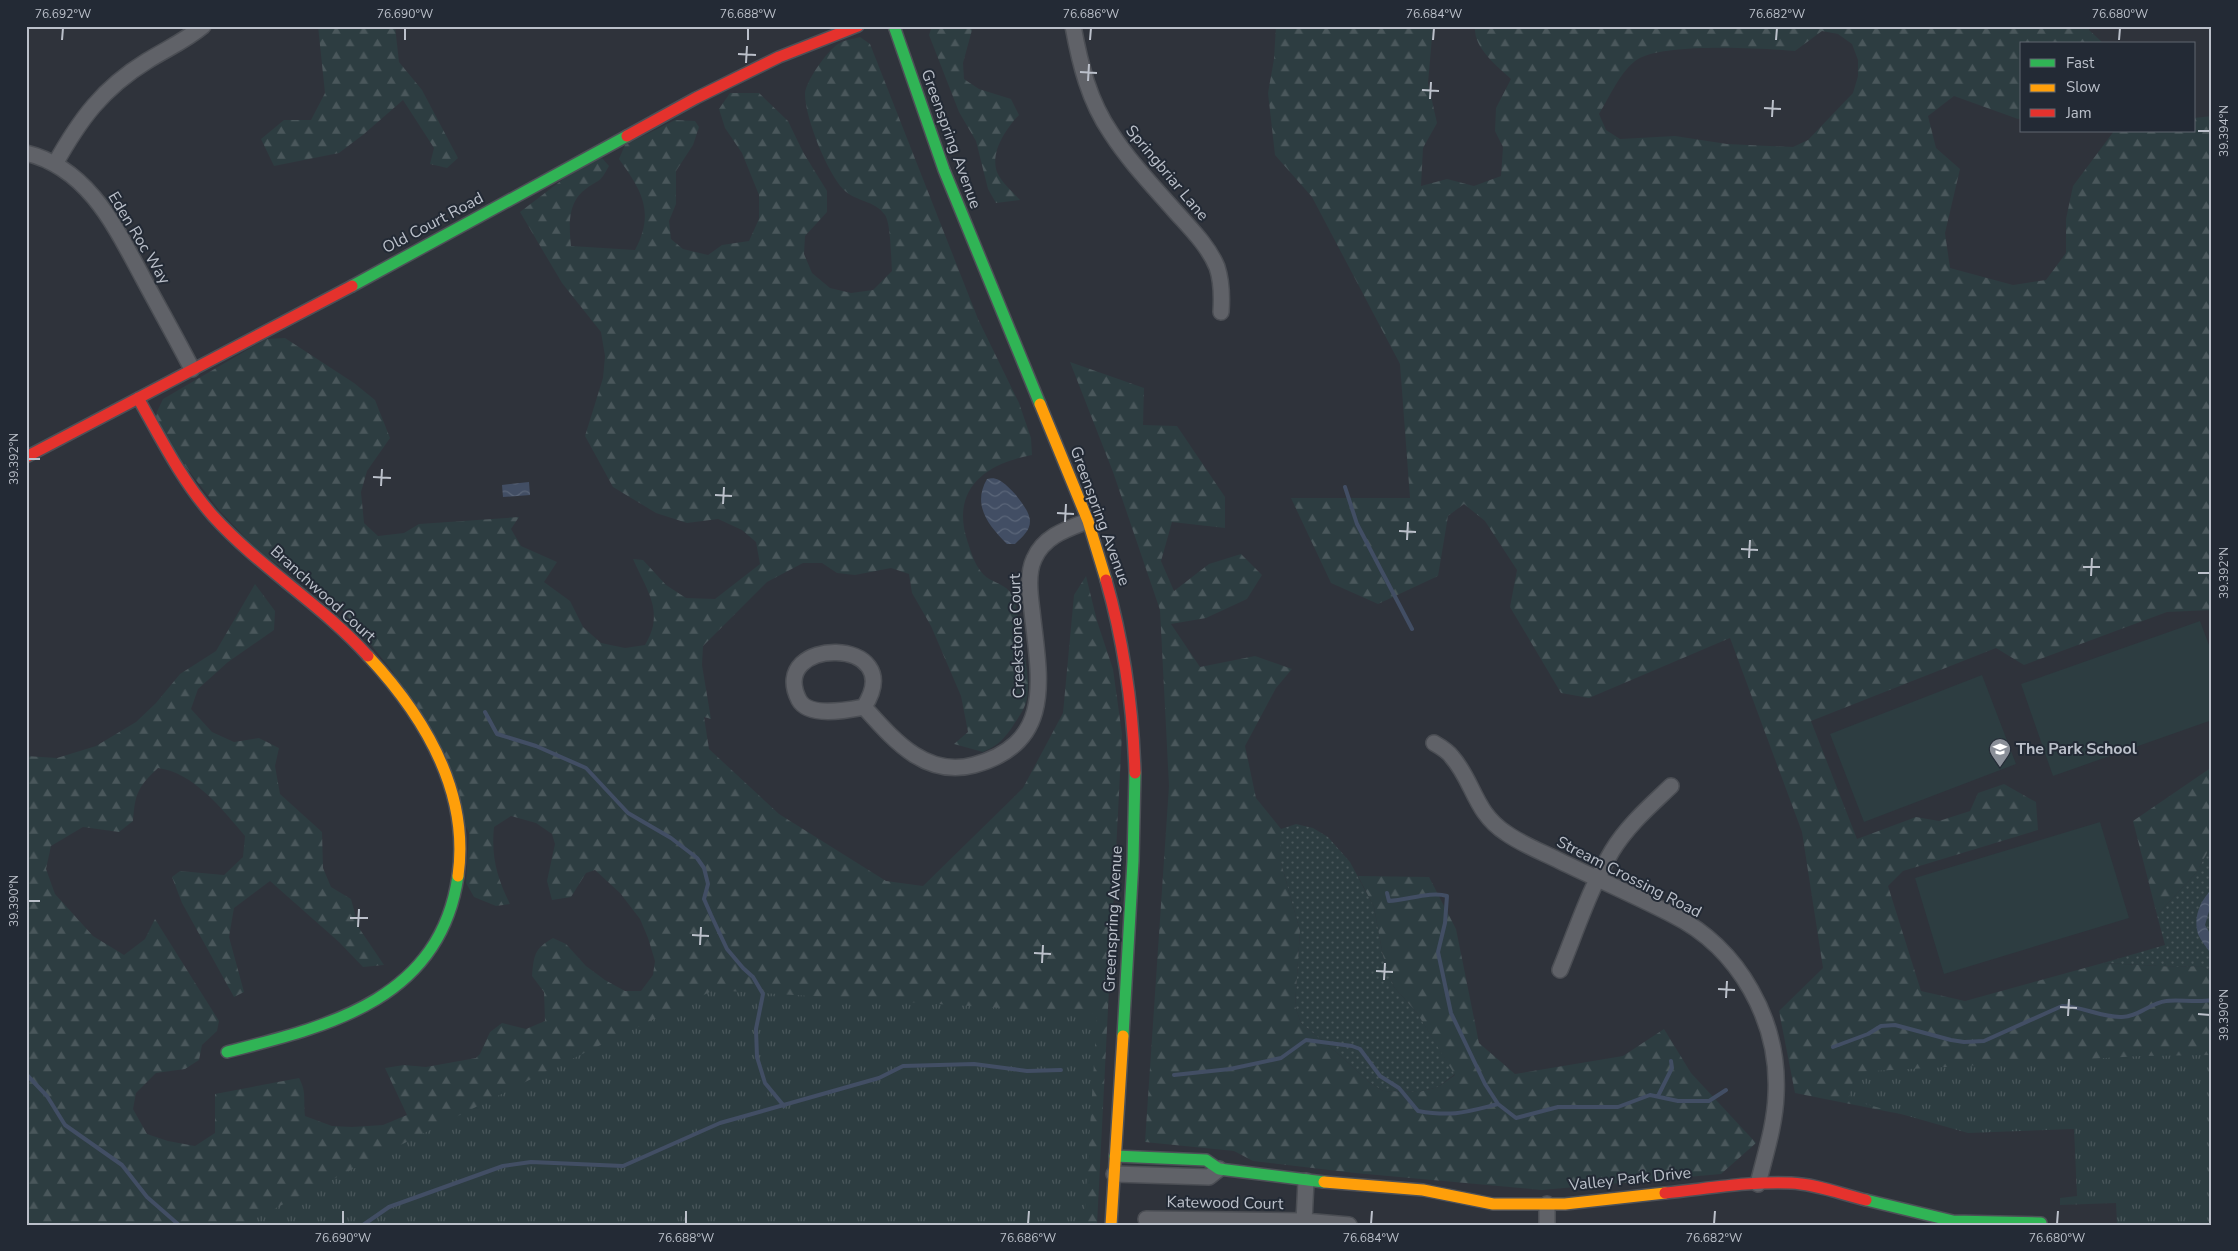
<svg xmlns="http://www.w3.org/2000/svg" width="2238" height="1251" font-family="'Nunito Sans',sans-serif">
<defs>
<pattern id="grass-dots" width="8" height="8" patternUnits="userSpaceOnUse" patternTransform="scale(1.25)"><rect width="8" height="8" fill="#2d3d41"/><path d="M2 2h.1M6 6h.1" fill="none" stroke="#4a575b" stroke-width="1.8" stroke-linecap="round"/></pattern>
<pattern id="forest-firs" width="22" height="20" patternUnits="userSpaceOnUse" patternTransform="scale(1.25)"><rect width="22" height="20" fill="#2d3d41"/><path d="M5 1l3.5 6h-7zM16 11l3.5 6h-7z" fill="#4a575b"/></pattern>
<pattern id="park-tufts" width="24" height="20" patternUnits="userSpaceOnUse" patternTransform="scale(1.25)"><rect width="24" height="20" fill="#2d3d41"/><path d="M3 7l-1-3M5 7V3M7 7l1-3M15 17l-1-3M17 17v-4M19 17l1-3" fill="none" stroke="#4a575b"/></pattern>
<pattern id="water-waves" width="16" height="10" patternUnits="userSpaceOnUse" patternTransform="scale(1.25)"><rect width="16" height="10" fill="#424e64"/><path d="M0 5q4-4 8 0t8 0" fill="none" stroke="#5b6679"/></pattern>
</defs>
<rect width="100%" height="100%" fill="#2f333b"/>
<path fill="url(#grass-dots)" d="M1296 824 1313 828 1328 837 1350 862 1374 907 1383 956 1394 987 1417 1013 1455 1074 1438 1087 1419 1092 1383 1091 1369 1082 1343 1058 1301 1023 1295 1006 1300 931 1281 863V829Z
M2212 844V972L2201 966 2177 967 2103 963 2165 945 2157 915 2196 873Z"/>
<path fill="url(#forest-firs)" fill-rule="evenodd" d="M318 26H395L399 62 422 90 458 158 447 168 430 164 434 148 403 100 364 134 339 153 274 166 261 139 284 120H311L325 93Z
M932 26H970L972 30 963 63 964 79 979 89 1011 99 1019 115C1006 129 990 152 997 172 1001 182 1013 192 1020 200L996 203 988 189 976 141 959 112 929 35Z
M1276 26H1433L1428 83 1437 123 1423 148 1421 186 1447 179 1474 186 1501 176 1503 147 1495 131 1496 108 1511 79C1497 66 1473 48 1475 26H2089V30L2104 44H2022V118L2018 119 1954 96 1928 116 1936 148 1960 169 1945 233 1950 268 2013 285 2046 280 2066 253V219L2073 186 2114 131H2194V118L2212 116V610L2167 612 2024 665 1996 648 1811 721 1857 839 1916 817 1939 821 1970 811 1978 793 2004 784 2036 802 2038 830 1903 871 1888 886 1921 991 1965 1001 2103 963 2177 967 2201 966 2212 972V1225L2118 1127 1989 1129 1890 1112 1795 1093 1779 1011 1823 968 1802 832 1730 638 1589 698 1561 693 1510 607 1517 570 1485 521 1464 504 1448 516 1438 576 1378 604 1331 583 1291 498H1410L1400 364 1312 197 1275 155 1268 93 1274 59ZM1822 31 1838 34 1852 44 1858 60V76L1853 93 1808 140 1793 147 1727 144 1675 136 1620 139 1606 130 1599 114C1610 96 1619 74 1635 61 1659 42 1763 48 1795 51Z
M860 37 870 44 978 319 1019 403 1031 438 1032 455C983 464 950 491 968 543 972 555 975 565 983 574 991 583 1006 583 1013 596 1017 606 1018 620 1020 630 1023 650 1031 679 1027 698 1025 710 1017 719 1011 729 1001 742 998 745 983 752L954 744 968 732 961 696 931 626 912 593 909 574 891 568 855 575 837 573 822 563H803L767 582 703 646 702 665 711 719 704 717 709 749 779 814 886 881 923 886 1023 788 1063 713 1074 595 1086 576 1097 621 1113 669 1122 734 1097 1225H26V756L57 758 96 746 136 722 156 703 180 674 216 651 255 584 275 611 274 630 228 662 198 689 191 709 212 732 234 742 259 738 279 748 275 766 280 794 322 832 323 868 331 887 351 899 359 928 384 965 363 967 339 942 270 881 234 908 229 937 244 992 234 997 182 903 172 877 180 871 224 875 243 857 245 836C223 810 193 772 158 768 138 787 135 793 133 821L119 832 83 827 51 846 46 869 55 894 93 936 124 955 145 939 155 919 219 1021 217 1031 202 1045 199 1060 185 1069 156 1073 136 1093 133 1109 147 1134 168 1141 195 1146 215 1133V1094L299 1078C307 1093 303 1099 305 1116L332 1126 352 1127 383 1125 407 1115 385 1068 404 1065 426 1067 476 1058 480 1054 490 1032 502 1023 526 1029 545 1021 544 992 532 976C534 955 534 949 553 938L566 944 586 966 605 980 625 991H641L653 975 655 961 648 938 640 919 620 893 595 870 586 873 571 897 552 900 547 881 555 844 552 834 536 823 511 816 494 827C491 856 497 878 510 904L496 906 474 897 466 883 469 833 393 672 336 602 261 554 219 510 176 454 155 416 163 399 266 339 285 338 354 383 375 400 390 438 367 471 361 492 364 523 378 536 404 533 419 524 519 517 511 529 521 546 557 562 544 582 570 601 583 627 601 643 625 648 645 645C665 612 647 591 633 559L643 560 666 585 686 598 715 599 760 564 756 542 742 530 718 519 687 523 656 513 613 487 585 436 603 378 605 356 601 332 562 283 520 212 583 164 602 158 609 166C599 184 601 178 587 188 567 202 569 225 571 246L635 250C655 212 642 191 619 159L625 145 675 120 695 121 699 127 693 145 676 171V204L669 221 671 239 683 249 708 255 722 245 749 241 759 219V195L742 153 725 128 719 109 730 93H759L788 121 803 152 827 191V212L805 236 804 254 812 273 830 288 851 293 873 290 892 271C891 259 891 224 885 215 875 200 855 202 843 189 827 172 805 118 805 94 805 82 828 50 838 44 844 40 853 39 860 37Z
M1070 362 1144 388 1143 425 1177 426 1225 497V528L1172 522 1161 561 1174 591 1209 564 1241 554 1262 575 1247 599 1206 618 1171 624 1200 667 1255 656 1292 669 1276 688 1245 746 1256 798 1281 829V863L1300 931 1295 1006 1301 1023 1343 1058 1369 1082 1383 1091 1419 1092 1438 1087 1455 1075 1417 1013 1394 987 1383 956 1374 907 1358 876 1429 877 1456 929 1479 1043 1515 1074 1623 1056 1664 1029 1691 1073 1756 1143 1721 1174 1542 1190 1355 1173 1253 1161 1234 1151 1145 1142 1169 786 1160 610 1113 472Z
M2212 767V844L2196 873 2157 915 2133 821Z"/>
<path fill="url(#park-tufts)" d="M714 990 1097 1014 1084 1225H242L541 1074Z
M2212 1055V1225H2117L2116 1203 2060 1205V1198L2077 1196 2074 1129 1968 1133 1848 1099 1856 1072 2141 1056Z"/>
<path fill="#2d3d41" d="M2200 621 2212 653V720L2053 776 2021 684Z
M1982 675 2016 764 1864 822 1830 734Z
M2100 822 2129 918 1944 974 1915 878Z"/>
<path fill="url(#water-waves)" d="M987 479C991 478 995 478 999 480 1009 485 1030 509 1030 521 1030 531 1022 537 1015 544H1007C988 525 972 505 987 479Z
M529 482 530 495 503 497 502 485Z
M2212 889V901L2205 925 2212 937V955C2208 949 2201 941 2198 934 2193 917 2200 901 2212 889Z"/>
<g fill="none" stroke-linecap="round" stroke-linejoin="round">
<path stroke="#424e64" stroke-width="4" d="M1345 487 1357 524 1412 629
M485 712 497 734 536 746 586 768 628 813 671 838 697 858 704 868 708 884 704 899 711 915 727 949 743 968 753 977 763 994 756 1029 757 1057 765 1083 784 1106
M1387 893 1389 901C1408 900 1431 891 1447 896L1445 923 1438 952 1451 1013 1485 1084 1498 1104
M1833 1047 1868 1034 1881 1026 1895 1025 1951 1040 1964 1042 1984 1041 2062 1006C2082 1006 2102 1018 2122 1017 2138 1017 2150 1003 2166 1001 2179 999 2196 1003 2212 1000
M26 1074 47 1096 65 1125 122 1165 147 1197 179 1225
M1174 1075 1230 1069 1281 1058 1306 1040 1352 1046 1360 1049 1380 1076 1399 1088 1418 1111C1453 1117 1466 1112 1498 1104L1516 1118 1558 1107H1618L1650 1095 1678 1101H1709L1726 1090
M1658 1096 1672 1068 1671 1061
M363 1225 389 1207 503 1166 531 1162 623 1166 720 1123 879 1078 903 1066 974 1064 1027 1071 1061 1070"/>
<g stroke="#4b4e54" stroke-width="18">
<path id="street" d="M1073 26C1080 64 1089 101 1111 133 1129 161 1152 185 1174 210 1189 227 1208 245 1217 267 1222 282 1222 297 1221 312
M26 153C88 168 115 226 143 278 159 308 176 338 192 369
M55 164C80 119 103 88 147 61 166 49 185 41 203 26
M864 707C848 710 809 718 799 700 766 636 910 635 864 707 893 739 925 778 974 765 1056 743 1039 676 1032 611 1030 595 1027 574 1034 559 1044 536 1067 529 1088 521
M1434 743C1441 747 1448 751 1452 757 1474 782 1474 812 1506 833 1523 845 1542 852 1560 861 1597 879 1636 896 1673 915 1739 948 1780 1021 1776 1095 1775 1125 1765 1155 1758 1184
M1560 970C1576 931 1590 888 1612 851 1627 826 1650 806 1671 786
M1114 1174 1209 1177 1219 1169
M1547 1204V1225
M1146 1219 1304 1221 1349 1225
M1304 1221 1306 1181"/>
</g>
<g stroke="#4d5057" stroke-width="14">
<path id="fast" d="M894 26 944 170 1040 404
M352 286 627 136
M1123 1036 1133 861 1135 773
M227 1052C329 1026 440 1000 458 876
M1115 1156 1206 1160 1219 1169 1324 1182
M1866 1200 1953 1221 2041 1223V1225"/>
</g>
<g stroke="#4d5057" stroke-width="14">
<path id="slow" d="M1040 404 1088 521 1106 580
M368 656C424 716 470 791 458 876
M1324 1182 1423 1190 1493 1204H1565L1665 1193
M1111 1225 1123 1036"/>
</g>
<g stroke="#4d5057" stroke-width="14">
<path id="jam" d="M627 136 696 98 779 57 858 26
M138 398C161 439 182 481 213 516 260 568 321 604 368 656
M26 457 352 286
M1106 580C1124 643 1133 708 1135 773
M1665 1193C1706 1189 1750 1181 1791 1183 1816 1184 1841 1194 1866 1200"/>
</g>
<use href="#street" stroke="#606268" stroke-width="15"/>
<use href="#fast" stroke="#30b455" stroke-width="11"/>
<use href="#slow" stroke="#ff9f0a" stroke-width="11"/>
<use href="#jam" stroke="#e5322d" stroke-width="11"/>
</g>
<path fill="none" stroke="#bbc0ca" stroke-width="2" d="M62 40 63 28M405 40V28M748 40V28M1090 40 1091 28M1433 40 1434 28M1776 40 1777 28M2119 40 2120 28M738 54 756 55M746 63 747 46M1080 72 1097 73M1088 81 1089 64M1422 90 1439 91M1430 99 1431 82M1764 108 1781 109M1772 117 1773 100M2198 131H2210M28 459H40M373 477 391 478M381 486 382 469M715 495 732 496M723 504 724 487M1057 513 1074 514M1065 522 1066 504M1399 531 1416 532M1407 540 1408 522M1741 549 1758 550M1749 558 1750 540M2083 567H2100M2198 573H2210M2091 576 2092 558M28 901H40M350 918H368M358 927 359 909M692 935 709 936M700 945 701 927M1034 953 1051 954M1042 963 1043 945M1376 971 1393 972M1384 980 1385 963M1718 989 1735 990M1726 998 1727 981M2060 1007 2077 1008M2198 1014 2210 1015M2068 1016 2069 999M343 1224V1211M686 1224V1211M1028 1224 1029 1211M1371 1224 1372 1211M1714 1224 1715 1211M2057 1224 2058 1211"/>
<defs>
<g id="school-pin" transform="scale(1.125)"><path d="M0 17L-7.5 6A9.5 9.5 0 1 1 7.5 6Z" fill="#8a8f98" stroke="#232a35"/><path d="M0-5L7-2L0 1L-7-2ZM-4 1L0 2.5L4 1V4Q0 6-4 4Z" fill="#fff"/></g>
</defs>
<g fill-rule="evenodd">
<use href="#school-pin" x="2000" y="749"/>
</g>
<g text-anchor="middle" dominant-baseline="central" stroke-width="4" stroke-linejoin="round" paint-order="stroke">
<g font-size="16" fill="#bbc0ca" stroke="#232a35">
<text transform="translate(951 139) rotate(70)">Greenspring Avenue</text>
<text transform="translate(1167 173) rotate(50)">Springbriar Lane</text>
<text transform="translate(433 223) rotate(-28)">Old Court Road</text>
<text transform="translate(139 238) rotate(59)">Eden Roc Way</text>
<text transform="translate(1100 516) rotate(70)">Greenspring Avenue</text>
<text transform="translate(323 594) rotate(42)">Branchwood Court</text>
<text transform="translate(1017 636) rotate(-92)">Creekstone Court</text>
<text transform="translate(1629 877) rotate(27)">Stream Crossing Road</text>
<text transform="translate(1113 919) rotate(-87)">Greenspring Avenue</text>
<text transform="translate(1630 1179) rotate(-6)">Valley Park Drive</text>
<text transform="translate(1225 1203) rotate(1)">Katewood Court</text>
</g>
<g font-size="16" font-weight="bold" fill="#bbc0ca" stroke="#232a35" text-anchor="start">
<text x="2016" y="749">The Park School</text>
</g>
</g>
<rect width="2238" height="1251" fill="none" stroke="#232a35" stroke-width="55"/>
<rect x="2020" y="42" width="175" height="90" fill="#232a35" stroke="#606671"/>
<rect x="2030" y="59" width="25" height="8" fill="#30b455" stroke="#606671"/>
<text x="2066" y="68" font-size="15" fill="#bbc0ca">Fast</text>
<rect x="2030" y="84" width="25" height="8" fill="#ff9f0a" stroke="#606671"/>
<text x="2066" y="92" font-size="15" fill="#bbc0ca">Slow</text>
<rect x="2030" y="109" width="25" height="8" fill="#e5322d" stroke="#606671"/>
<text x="2066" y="118" font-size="15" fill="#bbc0ca">Jam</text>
<rect x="28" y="28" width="2182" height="1196" fill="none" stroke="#bbc0ca" stroke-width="2"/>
<g font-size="12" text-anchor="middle" fill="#bbc0ca">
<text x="63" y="18">76.692°W</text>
<text x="405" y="18">76.690°W</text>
<text x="748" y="18">76.688°W</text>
<text x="1091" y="18">76.686°W</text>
<text x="1434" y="18">76.684°W</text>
<text x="1777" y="18">76.682°W</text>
<text x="2120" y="18">76.680°W</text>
<text transform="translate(2224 131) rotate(-90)" y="4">39.394°N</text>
<text transform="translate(14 459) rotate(-90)" y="4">39.392°N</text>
<text transform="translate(2224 573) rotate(-90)" y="4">39.392°N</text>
<text transform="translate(14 901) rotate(-90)" y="4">39.390°N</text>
<text transform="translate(2224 1015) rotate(-90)" y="4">39.390°N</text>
<text x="343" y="1242">76.690°W</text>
<text x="686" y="1242">76.688°W</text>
<text x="1028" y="1242">76.686°W</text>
<text x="1371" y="1242">76.684°W</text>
<text x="1714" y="1242">76.682°W</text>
<text x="2057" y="1242">76.680°W</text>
</g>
</svg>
